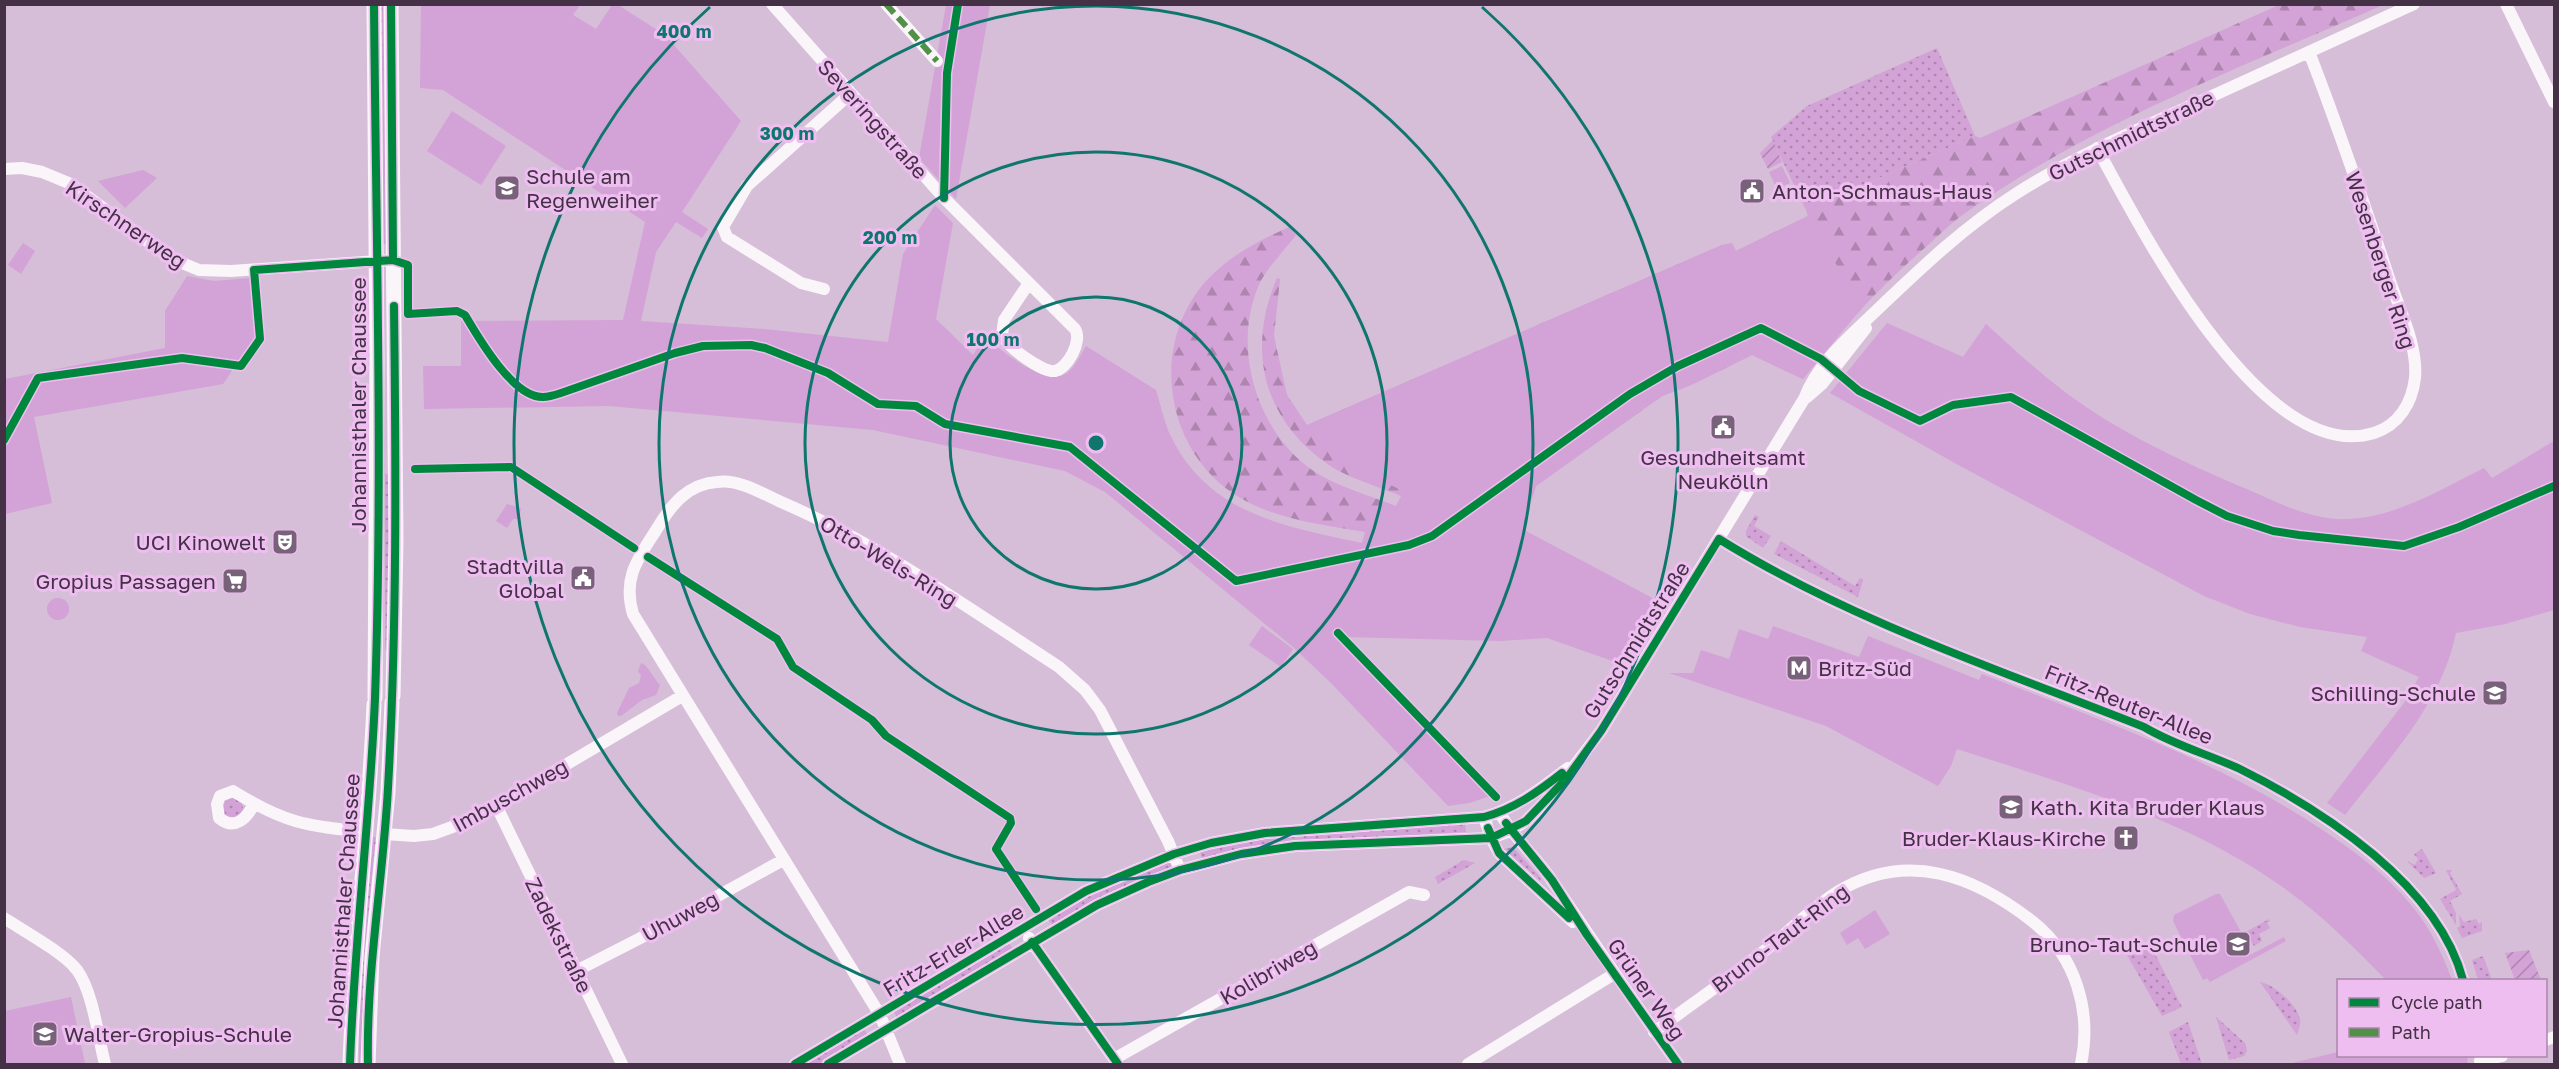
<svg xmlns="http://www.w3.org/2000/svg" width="2559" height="1069" font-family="'Golos Text',sans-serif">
<defs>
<pattern id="grass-dots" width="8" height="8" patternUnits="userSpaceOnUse" patternTransform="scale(1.5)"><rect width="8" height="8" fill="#d3a2d6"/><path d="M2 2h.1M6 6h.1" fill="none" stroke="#ad85af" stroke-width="1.8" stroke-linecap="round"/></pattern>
<pattern id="forest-firs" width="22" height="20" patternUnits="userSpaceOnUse" patternTransform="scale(1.5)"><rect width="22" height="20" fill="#d3a2d6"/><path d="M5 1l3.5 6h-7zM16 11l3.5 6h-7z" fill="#ad85af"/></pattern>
<pattern id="garden-furrows" width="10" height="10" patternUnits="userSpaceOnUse" patternTransform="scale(1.5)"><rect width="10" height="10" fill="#d3a2d6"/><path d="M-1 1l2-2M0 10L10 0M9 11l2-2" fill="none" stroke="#ad85af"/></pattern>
</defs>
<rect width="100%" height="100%" fill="#d6bdd8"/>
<path fill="url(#grass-dots)" d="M379 5H386L389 244H382Z
M1937 48 1975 136 1806 210 1771 137 1807 106Z
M385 474H392L387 651 385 649Z
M1755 515 1759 517 1754 526 1771 536 1763 548 1746 536V531Z
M1781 541 1855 586 1860 578 1863 580 1858 597 1774 554Z
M223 808a10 10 0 1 1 20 0a10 10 0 1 1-20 0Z
M1465 823 1466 832 1301 841 1202 858 1200 852 1274 836Z
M371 836 377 838 362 1064H359V996Z
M1513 847 1541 878V881L1504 849Z
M2422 849 2436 873 2424 878 2407 861 2415 865 2418 859 2414 854Z
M1464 860 1475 863 1438 884 1435 877Z
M1168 862 1172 865 1170 869 1052 925 1048 919 1085 898Z
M2446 870H2452L2450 873 2462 894 2450 901 2456 913V925L2440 899 2456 890Z
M2459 915 2464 922 2476 919 2479 924 2482 922V931L2462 938 2457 928 2460 926Z
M2269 919 2270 921 2267 923 2270 928 2259 934 2262 941 2254 946 2246 932Z
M2149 942 2182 1007 2162 1016 2127 955Z
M1009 943 1013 949 898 1019 894 1012Z
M2483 956 2492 980H2478L2472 960Z
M2260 982C2273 984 2295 1003 2299 1016 2302 1022 2299 1029 2297 1035Z
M2216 1017 2245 1043 2247 1051 2244 1056 2229 1060Z
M2188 1022 2202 1064H2181L2169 1032Z
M864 1029 868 1036 819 1064H805Z"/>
<path fill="url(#forest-firs)" d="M2279 5H2383C2240 68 2089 124 1961 216 1949 225 1938 236 1927 246 1881 286 1839 330 1803 379L1752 355 1691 385 1662 396 1536 486 1522 529 1362 543 1365 532C1323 525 1280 520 1242 499 1166 456 1147 347 1206 281 1229 256 1258 241 1289 227L1296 235C1284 251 1266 268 1258 287 1232 350 1257 431 1312 470 1337 487 1369 495 1396 506L1401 496C1380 487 1348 478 1329 465 1263 420 1246 350 1277 278L1280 279 1274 336 1287 395 1307 425 1722 245 1736 251 1808 216 1806 210 1975 136 1980 138Z"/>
<path fill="#d3a2d6" d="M421 5H580L573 15 596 29 612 5H618L665 35 741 121 682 212 708 229 702 238 676 222 656 252 641 321 764 329 888 342 903 254 935 205 953 223 936 319 973 355 984 338C1003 350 1045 388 1067 373 1075 367 1081 354 1086 346L1156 390C1160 403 1163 417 1168 430 1205 514 1283 526 1362 543L1366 532 1398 507 1404 491 1342 464 1324 449 1307 425 1722 245 1732 243 1736 251 1808 216 1806 210 1861 309 1803 379 1752 355 1691 385 1662 396 1536 486 1522 529 1662 603 1624 665 1547 638 1501 641 1346 637 1497 794 1469 803 1448 806 1331 683 1293 647 1105 492 1065 471 873 430 609 406 424 409 423 366H461V321L623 320 645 222 443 90 420 88Z
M946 5H990L956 199 919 158Z
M452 111 506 146 481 185 427 151Z
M1782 166 1790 183 1777 189 1769 172Z
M143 170 157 178 125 208 98 181Z
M23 243 35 251 21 274 8 265Z
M187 276 214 281 250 278 255 337 223 384 34 417 52 503 5 514V379L165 348V311Z
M1887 323 1963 357 1986 324C2010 346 2035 369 2061 389 2117 432 2185 463 2249 490 2281 504 2313 521 2349 519 2396 517 2442 489 2484 468L2492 478 2554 441V610L2505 624 2456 633C2441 705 2389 758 2345 815L2327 803 2404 703 2419 677 2361 651 2367 637 2300 627 2250 614 2204 596 1962 467 1830 393Z
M507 504 521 508 519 519H513L507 528 496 521Z
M47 609a11 11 0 1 1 22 0a11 11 0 1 1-22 0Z
M1262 626 1293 649 1281 667 1249 645Z
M1773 626 1859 657 1868 636 1979 680 1982 674C2098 719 2217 760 2321 829 2354 851 2386 874 2411 905 2430 927 2442 953 2452 980H2386C2354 947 2322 915 2284 888 2188 819 2069 785 1957 749L1951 766 1938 786 1826 726 1669 673H1693L1701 650 1729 659 1739 629 1768 639Z
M641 663C648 665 654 679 660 685L656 695 642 700 621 716H618L617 713 629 688 639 683 641 676 638 671Z
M2216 894H2220L2251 950 2250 955 2284 937 2286 941 2210 982 2207 978 2203 980 2173 921 2174 915Z
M1875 910 1890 934 1865 949 1858 938 1847 945 1840 933Z
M71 997 85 1064H5V1011Z
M2338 1052V1056H2467L2468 1064H2288Z"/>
<path fill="url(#garden-furrows)" d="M1773 140 1782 162 1768 169 1760 153Z
M2529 950 2541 980H2515L2505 953Z"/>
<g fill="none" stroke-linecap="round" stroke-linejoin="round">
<path stroke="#f9f5f9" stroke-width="12" d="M772 4 944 198 1075 329C1083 341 1067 369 1055 371 1043 373 1007 347 1002 335L1004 320 1029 283
M886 4 937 61
M2506 4 2554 102
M2097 148C2140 227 2262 467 2374 433 2399 425 2412 403 2415 378 2418 345 2399 309 2389 278 2364 203 2338 126 2309 52
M4 169 22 168 42 172 71 184 170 258 199 270 231 271 393 260
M824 289 801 283 727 237 723 227 747 186 850 94
M1806 398 1822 384 1866 328
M1719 539C1851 621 2000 670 2144 727 2176 746 2208 754 2240 769 2324 811 2438 885 2463 980
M254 804C247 818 235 831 219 818L217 804 220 796 233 791C284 823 306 826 365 832
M497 807 622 1064
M1500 813C1514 839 1537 857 1553 882 1594 943 1635 1004 1678 1064
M1484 817 1491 838 1499 853 1573 922
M384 834 414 836 433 834 474 819 682 696
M4 918C24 931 64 953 77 970 93 992 98 1037 105 1064
M1029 938 1117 1063
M576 971 660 928 783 860
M1654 1032C1692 1004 1731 977 1768 948 1792 929 1814 906 1839 891 1908 850 1974 876 2032 921 2076 956 2092 1011 2081 1064
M2546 1040 2554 1037
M1114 1059 1409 892 1424 895
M2480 1061 2502 1056
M795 1064 1086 891 1174 854 1211 843 1265 833 1484 817C1517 808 1542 788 1568 768
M828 1064 1097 905 1148 882 1180 870 1241 854 1295 846 1491 838 1510 831 1526 821 1556 790 1601 731 1804 399C1818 362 1850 336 1878 309 1922 267 1965 226 2017 193 2075 156 2137 130 2199 102 2271 69 2342 37 2414 4
M900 1064 880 1015 633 614C622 576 639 558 658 527 672 504 688 484 717 482 739 479 761 493 781 502 881 545 968 608 1059 667L1085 690 1100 710 1168 841 1180 870
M1468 1064 1614 974"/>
<path stroke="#f9f5f9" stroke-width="15" d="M374 4 377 357 375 698
M391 4 396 540 393 696
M350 1064C354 944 369 824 374 704
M368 1064 372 957 388 792 392 702"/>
<path stroke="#529047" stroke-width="6" stroke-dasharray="12 6" stroke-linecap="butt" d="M886 4 937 61"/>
<g stroke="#efbef1" stroke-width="11">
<path id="cycleway" d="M391 4 393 260
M944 198 947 73 958 4
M4 440 38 378 182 358 241 366 260 339 254 270 393 260 408 265V314L457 311 465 315C478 337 513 398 543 397 548 397 555 395 561 393L675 353 703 346 751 345 765 348 828 373 878 404 916 406 945 424 1070 447 1236 581 1409 545 1432 536 1630 394 1678 366 1761 328 1821 359 1859 391 1920 421 1953 405 2011 397 2196 500 2227 516 2273 531 2299 535 2404 546 2459 527 2554 486
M415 469 511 467 634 548
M648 557 777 639 793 667 872 720 886 736 1010 818 1011 823 996 849 1036 909
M1338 633 1496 797
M1506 823 1552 880 1587 935 1678 1064
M1488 828 1499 853 1569 918
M1032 942 1118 1064
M350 1064C354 942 370 820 375 698 383 467 376 235 374 4
M368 1064C366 972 383 880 388 788 397 627 396 467 394 306
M795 1064 1086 891 1174 854 1211 843 1265 833 1484 817C1514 809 1538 792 1562 773
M828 1064 1097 905 1148 882 1180 870 1241 854 1295 846 1491 838 1526 821 1567 778 1601 731 1719 539C1851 621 2000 670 2144 727 2176 746 2208 754 2240 769 2324 811 2438 885 2463 980"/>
</g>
<use href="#cycleway" stroke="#00873e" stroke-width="8"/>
</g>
<g fill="none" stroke="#0f766e" stroke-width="3">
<circle cx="1096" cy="443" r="146"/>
<circle cx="1096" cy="443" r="291"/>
<circle cx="1096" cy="443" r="437"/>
<path d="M1482 7A582 582 0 1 1 710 7"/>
</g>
<defs>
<g id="school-square" transform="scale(1.35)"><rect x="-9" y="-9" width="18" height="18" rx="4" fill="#786279" stroke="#efbef1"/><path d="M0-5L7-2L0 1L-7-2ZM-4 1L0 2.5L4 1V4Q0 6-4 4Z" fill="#fff"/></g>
<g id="civic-square" transform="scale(1.35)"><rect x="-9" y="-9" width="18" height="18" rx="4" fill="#786279" stroke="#efbef1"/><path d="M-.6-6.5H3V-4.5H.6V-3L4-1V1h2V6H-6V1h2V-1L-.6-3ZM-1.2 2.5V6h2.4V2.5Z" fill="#fff"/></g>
<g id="theatre-square" transform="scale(1.35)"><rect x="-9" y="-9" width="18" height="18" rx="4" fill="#786279" stroke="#efbef1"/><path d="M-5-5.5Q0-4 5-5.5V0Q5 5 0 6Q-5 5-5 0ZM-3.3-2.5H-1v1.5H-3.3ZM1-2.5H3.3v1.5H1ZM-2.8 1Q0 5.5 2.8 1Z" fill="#fff"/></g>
<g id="supermarket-square" transform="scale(1.35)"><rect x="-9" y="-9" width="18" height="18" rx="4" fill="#786279" stroke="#efbef1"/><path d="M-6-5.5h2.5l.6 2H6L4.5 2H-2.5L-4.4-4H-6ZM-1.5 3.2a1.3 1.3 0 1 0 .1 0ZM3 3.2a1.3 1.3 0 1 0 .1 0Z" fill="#fff"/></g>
<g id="metro-square" transform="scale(1.35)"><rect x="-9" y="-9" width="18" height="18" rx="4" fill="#786279" stroke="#efbef1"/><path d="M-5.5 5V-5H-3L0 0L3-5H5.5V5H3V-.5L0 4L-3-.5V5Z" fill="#fff"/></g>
<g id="church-square" transform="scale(1.35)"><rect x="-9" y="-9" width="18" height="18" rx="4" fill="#786279" stroke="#efbef1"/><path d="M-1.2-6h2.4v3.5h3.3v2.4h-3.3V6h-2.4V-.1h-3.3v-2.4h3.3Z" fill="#fff"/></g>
</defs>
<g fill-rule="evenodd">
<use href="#school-square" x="507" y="188"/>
<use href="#civic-square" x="1752" y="191"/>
<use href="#civic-square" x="1723" y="427"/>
<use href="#theatre-square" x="285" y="542"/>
<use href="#civic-square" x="583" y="578"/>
<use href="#supermarket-square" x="235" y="581"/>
<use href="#metro-square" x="1799" y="668"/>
<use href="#school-square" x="2495" y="693"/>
<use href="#school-square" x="2011" y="807"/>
<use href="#church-square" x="2126" y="838"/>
<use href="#school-square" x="2238" y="944"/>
<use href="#school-square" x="45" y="1034"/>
</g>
<g text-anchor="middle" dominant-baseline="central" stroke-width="6" stroke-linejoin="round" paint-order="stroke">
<g font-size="21" fill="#453146" stroke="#efbef1">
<text transform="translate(873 119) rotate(48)">Severingstraße</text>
<text transform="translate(2131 135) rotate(-26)">Gutschmidtstraße</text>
<text transform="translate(126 224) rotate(34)">Kirschnerweg</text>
<text transform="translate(2381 260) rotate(72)">Wesenberger Ring</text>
<text transform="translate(358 405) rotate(-90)">Johannisthaler Chaussee</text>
<text transform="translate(889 561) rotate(31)">Otto-Wels-Ring</text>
<text transform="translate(1636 640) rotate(-58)">Gutschmidtstraße</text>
<text transform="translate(2129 704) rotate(22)">Fritz-Reuter-Allee</text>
<text transform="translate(510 795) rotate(-29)">Imbuschweg</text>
<text transform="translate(343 901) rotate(-86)">Johannisthaler Chaussee</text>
<text transform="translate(680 916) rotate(-28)">Uhuweg</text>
<text transform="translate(559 935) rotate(64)">Zadekstraße</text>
<text transform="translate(1780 938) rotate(-37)">Bruno-Taut-Ring</text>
<text transform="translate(953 950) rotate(-31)">Fritz-Erler-Allee</text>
<text transform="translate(1268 972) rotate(-30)">Kolibriweg</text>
<text transform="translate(1647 989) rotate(55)">Grüner Weg</text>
</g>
<g font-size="21" fill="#453146" stroke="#efbef1" text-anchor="end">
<text x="526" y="176" text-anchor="start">Schule am<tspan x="526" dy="24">Regenweiher</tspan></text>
<text x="1772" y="191" text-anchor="start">Anton-Schmaus-Haus</text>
<text x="1723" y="457" text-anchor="middle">Gesundheitsamt<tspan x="1723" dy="24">Neukölln</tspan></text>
<text x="266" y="542">UCI Kinowelt</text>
<text x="564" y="566">Stadtvilla<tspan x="564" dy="24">Global</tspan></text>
<text x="216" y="581">Gropius Passagen</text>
<text x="1818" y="668" text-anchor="start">Britz-Süd</text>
<text x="2476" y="693">Schilling-Schule</text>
<text x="2030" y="807" text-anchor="start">Kath. Kita Bruder Klaus</text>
<text x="2106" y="838">Bruder-Klaus-Kirche</text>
<text x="2218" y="944">Bruno-Taut-Schule</text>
<text x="64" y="1034" text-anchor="start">Walter-Gropius-Schule</text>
</g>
</g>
<circle cx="1096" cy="443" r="9" fill="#0f766e" stroke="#efbef1" stroke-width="3"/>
<g font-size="18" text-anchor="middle" font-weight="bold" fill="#0f766e" stroke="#efbef1" stroke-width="6" stroke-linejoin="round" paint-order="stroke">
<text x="684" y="38">400 m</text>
<text x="787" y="140">300 m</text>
<text x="890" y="244">200 m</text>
<text x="993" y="346">100 m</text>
</g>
<rect width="2559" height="1069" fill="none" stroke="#453146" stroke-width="12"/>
<rect x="2337" y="979" width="210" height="78" fill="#efbef1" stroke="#ab86ad" stroke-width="1.5"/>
<rect x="2349" y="998" width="30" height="9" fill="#00873e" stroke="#ab86ad" stroke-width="1.5"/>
<text x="2391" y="1009" font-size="18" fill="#453146">Cycle path</text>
<rect x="2349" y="1028" width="30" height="9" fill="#529047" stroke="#ab86ad" stroke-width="1.5"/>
<text x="2391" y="1039" font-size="18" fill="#453146">Path</text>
</svg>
